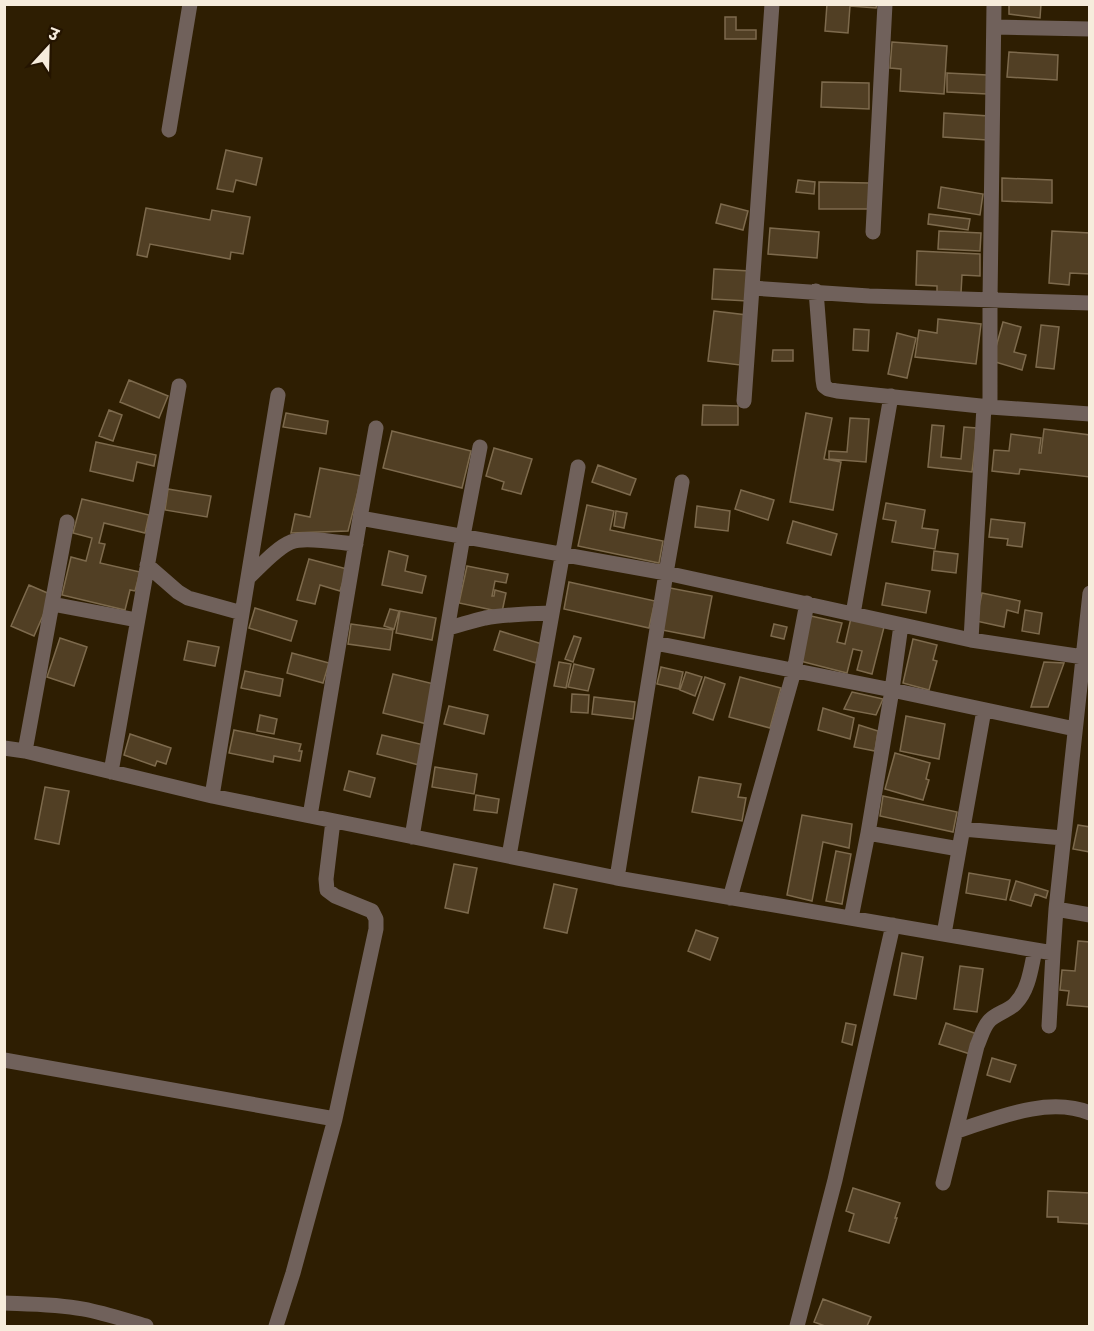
<svg xmlns="http://www.w3.org/2000/svg" width="1094" height="1331" font-family="Poppins,'Noto Sans Devanagari',sans-serif">
<rect width="100%" height="100%" fill="#2e1e02"/>
<path fill="#513f24" stroke="#7d6a4d" stroke-width="1.5" d="M827 4H877L876 8 850 6 848 33 825 31Z
M1009 4H1041L1040 18 1009 14Z
M725 17H736V30H756V39H725Z
M892 42 947 46 944 94 900 91 901 69 890 68Z
M1009 52 1058 55 1057 80 1007 77Z
M947 73 987 75V94L947 92Z
M822 82 869 83V109L821 107Z
M944 113 989 116 987 140 943 137Z
M226 150 262 158 256 185 236 180 233 192 217 189Z
M1002 178 1052 180V203L1002 201Z
M798 180 815 182 814 194 796 192Z
M819 182 869 183V209H819Z
M941 187 983 194 980 215 938 208Z
M721 204 748 211 743 230 716 223Z
M146 208 210 220 212 210 250 217 243 254 231 252 230 259 150 244 147 257 137 255Z
M929 214 970 219 968 230 928 224Z
M770 228 819 232 817 258 768 254Z
M939 231 981 233 980 251 938 249Z
M1052 231 1090 233V274L1070 273 1069 285 1049 283Z
M917 251 980 254V276L962 275 961 293 937 292V286L916 285Z
M714 269 750 271 748 301 712 299Z
M714 311 747 315 740 365 708 361Z
M938 319 981 324 976 364 915 357 919 330 937 333Z
M1003 322 1021 327 1014 352 1026 355 1022 370 992 361Z
M1041 325 1059 327 1054 369 1036 367Z
M854 329 869 330 868 351 853 350Z
M897 333 916 338 907 378 888 374Z
M773 350H793V361H772Z
M129 380 168 396 159 418 120 402Z
M703 405 738 406V425H702Z
M109 410 122 415 113 441 99 436Z
M286 413 328 421 326 434 283 427Z
M806 413 832 418 824 459 841 462 833 510 790 502Z
M850 418 869 419 866 462 829 459V451L847 452Z
M932 425 944 426 941 457 961 459 964 427 977 428 972 472 928 467Z
M1044 429 1090 435V477L1020 469 1019 474 992 471 994 450 1009 451 1011 434 1041 438 1039 453H1041Z
M392 431 471 451 462 488 383 468Z
M96 442 156 455 154 466 137 462 133 481 90 471Z
M494 448 532 459 521 494 502 489 504 482 486 476Z
M598 465 636 479 630 495 592 482Z
M320 468 362 476 348 531 291 533 295 514 310 517Z
M168 489 211 496 207 517 165 510Z
M741 490 774 500 768 520 735 509Z
M82 499 149 515 145 533 104 523 99 543 105 544 100 563 140 572 135 591 130 590 125 610 62 595 71 557 86 561 92 538 73 533Z
M886 503 925 510 922 528 938 530 935 549 892 542 896 521 883 519Z
M587 505 614 511 610 530 663 541 659 563 578 546Z
M697 506 730 511 728 531 695 527Z
M616 511 627 513 624 528 614 526Z
M991 519 1025 523 1022 547 1007 545 1008 539 989 537Z
M793 521 837 534 831 555 787 543Z
M389 551 408 556 405 571 426 576 422 593 382 585Z
M934 551 958 554 956 573 932 570Z
M309 559 347 569 340 591 320 585 315 604 297 600Z
M467 566 508 574 506 583 495 581 492 596H494L495 590 506 593 502 612 459 603Z
M569 582 655 601 649 628 564 609Z
M886 583 930 591 926 613 882 605Z
M29 585 52 595 34 636 11 626Z
M670 588 712 596 704 638 662 630Z
M982 593 1020 601 1018 613 1007 610 1004 627 976 621Z
M255 608 297 621 291 641 249 628Z
M390 609 399 611 394 629 384 626Z
M1025 610 1042 613 1039 634 1022 631Z
M400 611 436 618 432 640 396 633Z
M811 616 842 623 837 642 845 644 851 618 884 627 872 674 857 670 862 651 853 649 847 673 800 661Z
M351 624 393 630 390 650 348 644Z
M774 624 787 627 784 639 771 636Z
M500 631 542 644 536 663 494 650Z
M574 636 581 638 573 662 565 659Z
M60 638 87 647 74 686 47 677Z
M913 639 937 645 933 660 937 661 929 690 903 683Z
M188 641 219 647 215 666 184 660Z
M292 653 329 663 323 683 287 673Z
M559 662 571 664 566 688 554 686Z
M1044 662 1064 663 1048 707H1031Z
M574 664 594 669 588 691 568 687Z
M661 667 683 672 679 689 657 684Z
M245 671 283 679 280 696 241 688Z
M686 672 702 677 695 696 680 690Z
M393 674 434 684 427 724 383 713Z
M705 677 725 684 713 720 693 713Z
M740 677 781 688 770 728 729 717Z
M852 692 883 699 876 715 844 709Z
M572 694 589 695 588 713 571 712Z
M594 697 635 702 633 719 592 714Z
M449 706 488 715 484 734 444 724Z
M823 708 854 718 850 739 818 730Z
M260 715 277 719 274 734 257 731Z
M906 716 945 724 939 759 900 751Z
M859 725 878 731 875 751 854 747Z
M234 730 301 744 299 751H302L300 761 274 756 273 762 229 753Z
M130 734 171 748 166 764 157 761 155 766 124 755Z
M382 735 424 745 419 765 377 754Z
M895 753 930 763 926 779 929 780 923 800 885 789Z
M435 767 477 774 474 794 432 787Z
M349 771 375 778 370 797 344 790Z
M699 777 741 784 738 797 746 798 742 821 692 812Z
M45 787 69 791 59 844 35 839Z
M476 795 499 799 497 813 474 810Z
M883 796 957 812 953 832 880 816Z
M802 815 852 824 849 848 823 842 812 901 787 895Z
M1078 825 1090 827V852L1073 849Z
M836 851 851 854 842 904 826 901Z
M454 864 477 868 468 913 445 908Z
M969 873 1010 880 1006 900 966 893Z
M1016 881 1048 891 1046 898 1035 894 1031 906 1010 900Z
M554 884 577 889 567 933 544 928Z
M696 930 718 938 710 960 688 951Z
M1078 941 1090 942V1007L1067 1005 1069 991 1060 990 1062 970 1075 971Z
M902 953 923 957 916 999 894 995Z
M960 966 983 969 977 1012 954 1009Z
M846 1023 856 1025 852 1045 842 1042Z
M946 1023 977 1034 970 1054 939 1044Z
M992 1058 1016 1065 1010 1082 987 1075Z
M853 1188 900 1203 895 1218H897L889 1243 849 1231 854 1214 846 1211Z
M1048 1191 1090 1193V1224L1058 1222V1217H1047Z
M823 1299 871 1317 867 1326H825L814 1322Z"/>
<g fill="none" stroke-linecap="round" stroke-linejoin="round">
<path stroke="#70615b" stroke-width="15" d="M994 4 990 300V407L1090 414
M994 27 1090 29
M169 130 190 4
M873 232 885 4
M752 288 869 296 1090 303
M816 291 823 380 824 386 828 389 837 391 990 407
M278 395 212 796 310 816
M744 401 772 4
M360 518 376 428
M147 565 178 592 188 598 242 613
M248 578C259 568 276 548 291 542 305 536 340 543 356 544
M1090 593 1056 909 1090 915
M52 604 137 620
M853 614 891 396
M901 625 892 690 1075 729
M448 628C460 625 472 621 485 618 507 614 529 614 551 613
M971 640 984 406
M655 643 892 690 868 833 851 918
M4 748 25 751 212 796
M25 751 67 522
M111 772 179 386
M963 829 1063 838
M868 833 959 849
M412 837 463 536 480 447
M509 856 578 467
M617 878 666 573 682 482
M730 898 794 671 807 603
M1056 909 1053 953 617 878 310 816 360 518 666 573 971 640 1090 658
M944 934 984 710
M1049 1026 1053 953
M4 1060 335 1119
M957 1131C997 1118 1048 1096 1090 1113
M943 1183 977 1046C981 1037 983 1027 990 1020 997 1013 1008 1011 1015 1004 1029 990 1031 968 1035 950
M4 1303C31 1304 57 1304 83 1309 105 1313 125 1320 146 1326
M276 1326 293 1273 335 1119 376 929V919L372 911 335 896 327 890 326 879 333 821
M797 1326 835 1180 893 925"/>
</g>
<rect width="1094" height="1331" fill="none" stroke="#f6ecdc" stroke-width="12"/>
<g transform="translate(48 48) rotate(22)" stroke="#241400" stroke-width="4.5" paint-order="stroke">
<path d="M0-4.5L10 22L0 15L-10 22Z" fill="#f6ecdc"/>
<text y="-9" font-size="16" font-weight="bold" text-anchor="middle" fill="#f6ecdc">उ</text>
</g>
</svg>
